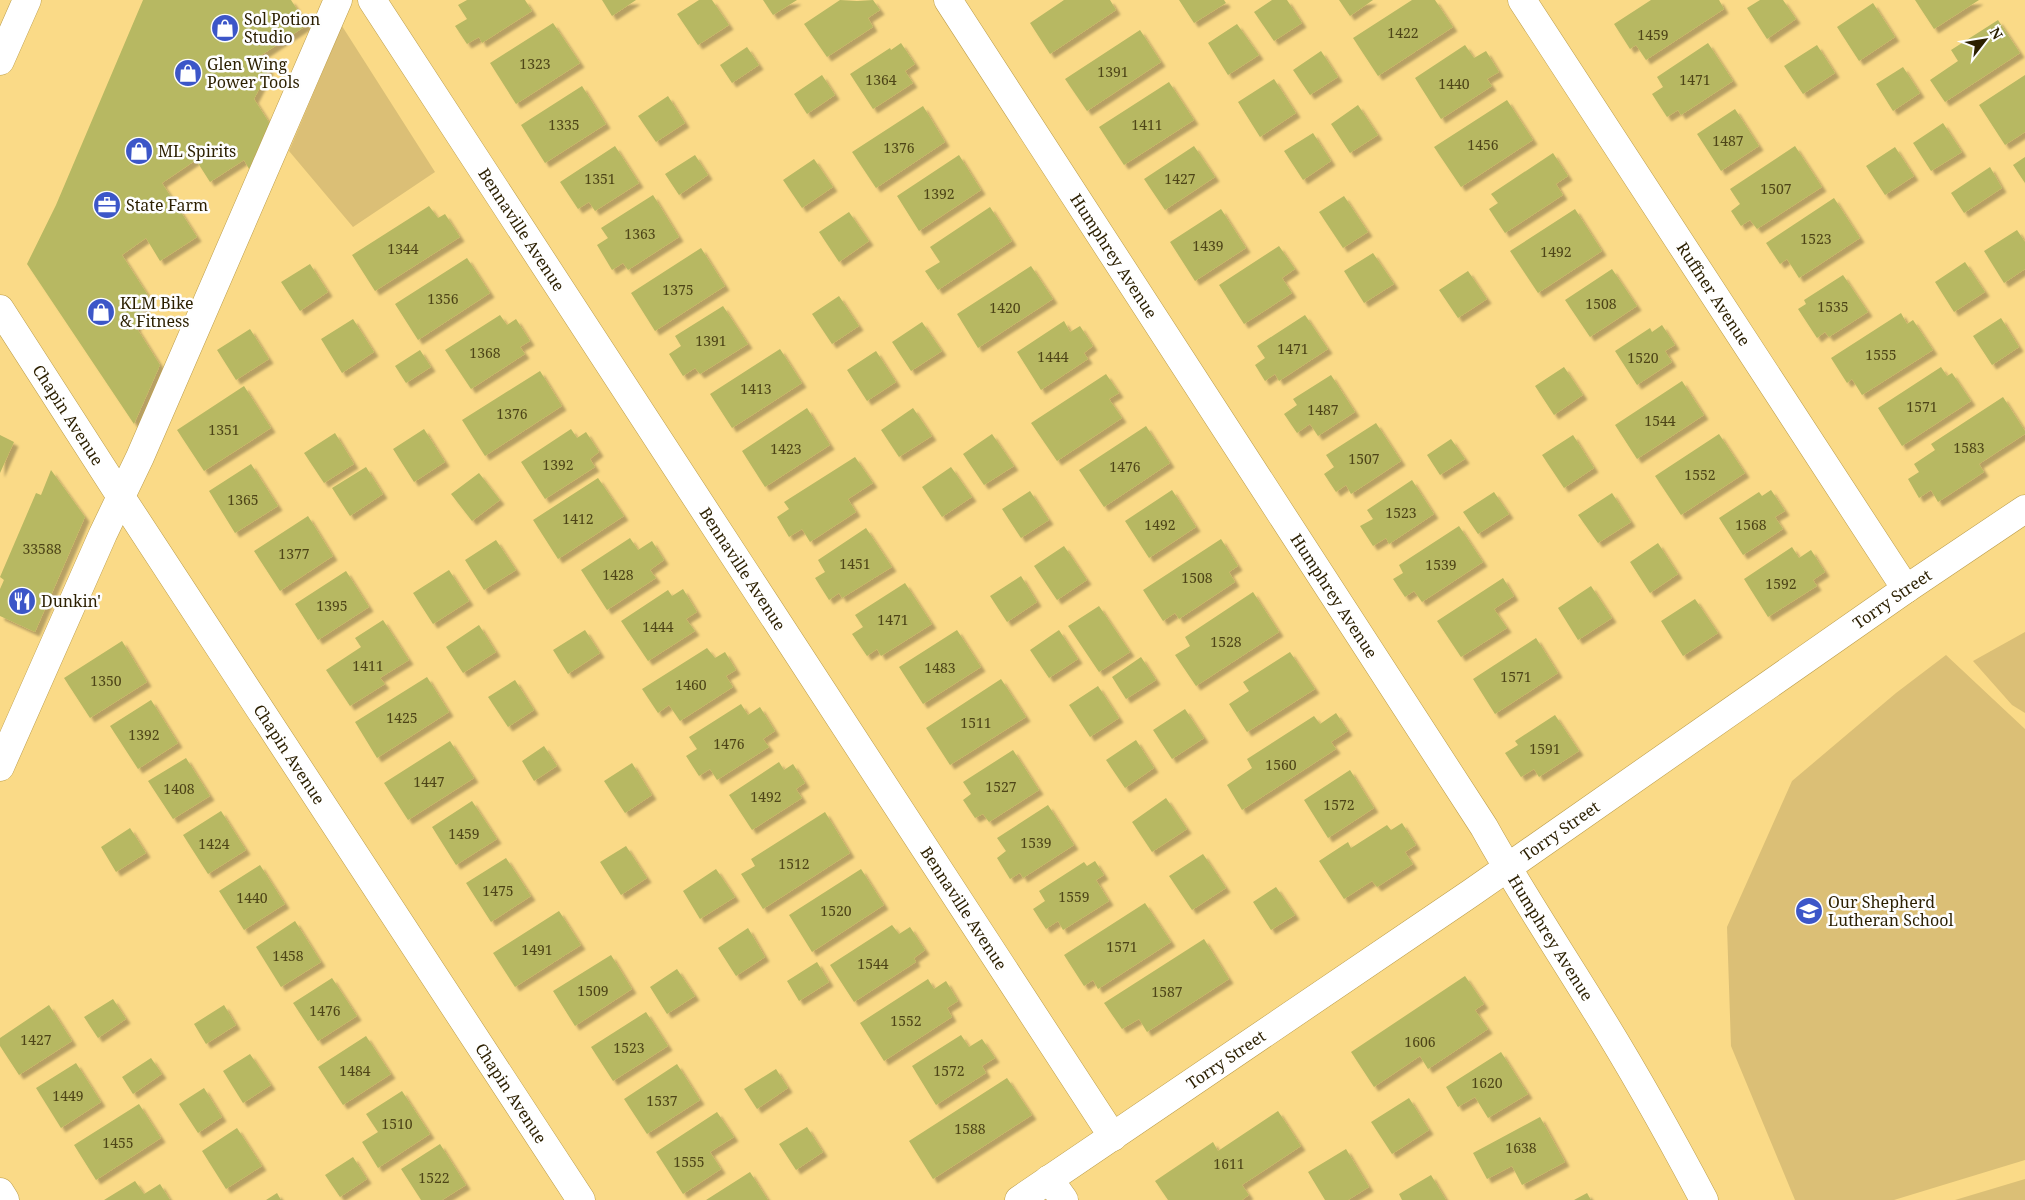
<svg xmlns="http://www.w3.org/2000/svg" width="2025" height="1200" font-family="'Noto Serif',serif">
<defs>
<filter id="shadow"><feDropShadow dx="4.5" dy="4.5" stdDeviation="1" flood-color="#0004"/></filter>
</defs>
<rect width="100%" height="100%" fill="#fada87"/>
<path fill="#dbbf76" d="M342 26 435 172 353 227 289 151Z
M2025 632V713L2012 705 1973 661Z
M1946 655 2025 729V1160L1894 1200H1795L1731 1046 1727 927 1792 781 1896 693Z
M2025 1179V1200H1955Z"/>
<path fill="#b7b862" filter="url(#shadow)" d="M143 0H291L307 25 260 56 269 70 254 99 270 124 249 169 244 160 210 182 196 160 162 183 197 237 160 261 146 238 122 255 149 297 136 327 160 365 134 424 27 264 56 205Z
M467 0H525L532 11 482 43 479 37 467 44 455 26 467 19 458 5Z
M602 0H636L612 16Z
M699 0H712L729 25 698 45 677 14Z
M763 0H797L773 15Z
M840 0 857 1 873 0 880 10 868 18 873 27 827 57 804 24Z
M1064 0H1110L1116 10 1050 54 1030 23Z
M1179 0H1224L1226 3 1194 23Z
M1272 0H1287L1302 23 1274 41 1254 12Z
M1339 0H1373L1350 16Z
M1412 0H1435L1453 27 1378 76 1353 38Z
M1651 0H1719L1724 9 1646 60 1636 45 1630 49 1614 24Z
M1760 0H1783L1796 19 1767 39 1747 8Z
M1915 0H1979L1934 29Z
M1873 3 1895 37 1859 61 1837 27Z
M1998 20 2020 53 1945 102 1930 80 1958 61 1951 50Z
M553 23 580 63 516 104 490 63Z
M1237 24 1259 55 1228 75 1208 43Z
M1140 30 1161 62 1087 111 1065 79Z
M901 43 915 64 905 71 913 83 873 109 850 74 890 48 891 50Z
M1708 43 1733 81 1681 115 1678 110 1667 117 1652 94 1663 87 1657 77Z
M1465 45 1474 58 1486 51 1499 72 1487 79 1492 86 1441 119 1415 78Z
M1817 45 1835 73 1803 94 1784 66Z
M747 47 759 65 732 83 720 65Z
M1321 51 1338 77 1310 95 1293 70Z
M1903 67 1920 93 1893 111 1876 84Z
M822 75 835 95 807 114 794 94Z
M2025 75V132L2005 145 1979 105Z
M1274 79 1296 113 1260 137 1238 102Z
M1169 82 1194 120 1124 165 1099 127Z
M582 86 606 124 545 163 521 125Z
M668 96 685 123 656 142 638 116Z
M1507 100 1533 140 1461 187 1434 147Z
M1358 105 1378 135 1350 153 1331 124Z
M923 106 945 142 876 188 852 152Z
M1735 109 1759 146 1721 171 1697 134Z
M1943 123 1962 152 1931 171 1913 143Z
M1313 133 1331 161 1303 180 1284 151Z
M615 146 639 183 595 211 589 202 578 209 560 182Z
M1194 146 1215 177 1165 210 1144 179Z
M1795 146 1822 187 1757 229 1750 220 1741 226 1731 211 1740 204 1730 189Z
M1895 147 1914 176 1885 195 1866 166Z
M1553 153 1568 176 1556 184 1563 195 1505 233 1489 209 1498 203 1491 194Z
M695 155 708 175 679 195 665 174Z
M959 155 981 190 919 231 897 196Z
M2025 157V183L2013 165Z
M814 159 833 187 802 208 783 180Z
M1990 167 2002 188 1964 213 1951 193Z
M653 195 679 237 628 270 623 263 612 270 597 245 608 238 601 228Z
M1344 196 1368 232 1343 248 1319 212Z
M1834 198 1860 238 1799 278 1787 259 1780 264 1766 243Z
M429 206 438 218 445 214 460 237 375 291 352 255Z
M990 207 1012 241 938 290 925 271 940 262 930 247Z
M1221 209 1246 248 1195 281 1170 242Z
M1575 209 1602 251 1538 293 1510 251Z
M849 212 869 241 839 262 819 232Z
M2017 230 2025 242V269L2004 283 1984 251Z
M1279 246 1295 269 1282 278 1292 293 1244 324 1219 285Z
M701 248 725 286 655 331 631 293Z
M1373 253 1394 284 1364 303 1344 271Z
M467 258 490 293 418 340 395 304Z
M1965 262 1985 292 1954 312 1935 282Z
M310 264 328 292 300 311 281 282Z
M1031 266 1053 299 978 348 957 314Z
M1612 269 1637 306 1590 337 1565 300Z
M1468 271 1487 299 1458 318 1439 290Z
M1843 275 1868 312 1829 337 1825 332 1817 338 1798 309 1806 304 1804 300Z
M839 296 859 326 832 344 812 314Z
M723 306 748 344 700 374 695 368 683 376 669 354 681 346 675 336Z
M1901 313 1907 324 1913 320 1933 350 1862 395 1852 379 1847 383 1831 358Z
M500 315 507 325 516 319 530 341 520 347 525 354 471 389 445 350Z
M1305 315 1328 349 1279 381 1275 374 1265 381 1255 365 1265 358 1257 346Z
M2001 318 2019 347 1992 365 1973 336Z
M353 319 374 352 342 373 321 339Z
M1064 321 1070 332 1080 326 1093 346 1084 353 1088 359 1041 390 1017 352Z
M922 322 942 351 911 371 892 342Z
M1662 325 1675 345 1665 351 1672 362 1637 385 1615 351 1650 328 1652 332Z
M250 329 269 359 236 380 217 350Z
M780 349 802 383 732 428 710 394Z
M420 350 431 367 406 383 395 366Z
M876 351 896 382 867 401 847 370Z
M1564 367 1583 395 1554 415 1535 386Z
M1941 367 1947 376 1952 373 1971 401 1902 446 1878 408Z
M540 371 562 406 485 456 462 420Z
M1106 374 1119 393 1109 399 1122 418 1057 461 1031 423Z
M1331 375 1355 412 1318 436 1310 424 1297 433 1284 414 1297 405 1293 399Z
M1682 381 1704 415 1637 459 1615 425Z
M244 386 271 428 204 471 177 430Z
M2003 397 2025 431V434L1979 464 1984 472 1938 502 1931 490 1919 498 1908 479 1919 472 1914 464 1935 450 1931 444Z
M807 408 830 445 765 487 742 451Z
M913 408 932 436 899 457 881 430Z
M1376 423 1401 461 1351 494 1346 485 1336 492 1324 474 1334 467 1326 455Z
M1146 426 1170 463 1104 507 1079 470Z
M424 429 445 462 414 482 393 449Z
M571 429 577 438 586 432 599 452 590 459 595 467 545 499 521 462Z
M335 433 354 464 324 483 304 453Z
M992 434 1014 466 984 485 963 454Z
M1719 434 1745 473 1681 515 1655 476Z
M0 435 14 442 0 473Z
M1573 435 1594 468 1564 488 1542 455Z
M1451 439 1465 459 1440 475 1427 455Z
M855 457 873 483 848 499 856 512 810 542 802 529 789 537 777 517 789 509 784 502Z
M251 464 278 506 235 533 209 491Z
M366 467 383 494 350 516 332 488Z
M951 467 972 497 942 517 922 487Z
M51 470 85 517 35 632 0 616V589L4 580 0 577 36 493 41 495Z
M479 473 500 500 472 521 451 494Z
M598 478 624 516 558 559 533 520Z
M1412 480 1434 514 1389 544 1386 538 1373 546 1360 526 1373 519 1367 510Z
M1172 490 1196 527 1149 558 1125 521Z
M1771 490 1785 511 1775 517 1783 529 1743 555 1719 518 1759 492 1762 496Z
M1030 491 1049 520 1021 538 1002 509Z
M1494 492 1509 514 1478 534 1463 512Z
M1612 493 1631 522 1598 543 1578 515Z
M308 516 333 556 280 591 254 551Z
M1459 526 1483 562 1422 602 1414 591 1405 597 1393 579 1403 573 1399 565Z
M866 528 892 567 842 598 839 593 829 600 815 578 825 572 818 560Z
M630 538 638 550 652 541 664 560 650 570 656 578 607 610 581 570Z
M1221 539 1238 566 1229 572 1235 582 1179 619 1175 613 1163 621 1143 590Z
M496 540 516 570 484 590 465 560Z
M1658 543 1678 574 1650 593 1630 562Z
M1064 546 1087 580 1057 600 1034 566Z
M1792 547 1799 558 1811 550 1825 572 1813 580 1817 586 1768 617 1744 579Z
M449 570 469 601 433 624 413 593Z
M346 571 369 607 318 640 295 604Z
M1021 576 1037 602 1007 622 990 596Z
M1503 578 1514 596 1494 609 1507 628 1461 657 1437 621Z
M905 583 932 624 881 656 877 649 867 656 852 634 863 627 855 615Z
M1591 586 1612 618 1578 640 1558 608Z
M683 589 697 612 686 619 695 631 648 661 621 621 668 590 672 596Z
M1253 592 1279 632 1196 686 1175 655 1190 646 1185 637Z
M1695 599 1718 633 1683 656 1661 621Z
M1099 606 1130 652 1099 672 1068 626Z
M383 620 409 660 380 678 385 684 350 706 326 670 361 647 355 638Z
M479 625 496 652 463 673 446 647Z
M585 630 600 653 568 674 553 650Z
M957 630 981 667 923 704 899 667Z
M1059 630 1078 659 1049 678 1030 650Z
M1536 638 1558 673 1495 714 1473 679Z
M122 641 147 682 90 718 64 678Z
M707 648 715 658 725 652 736 670 726 676 733 687 680 721 669 705 658 713 642 689Z
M1290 652 1315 689 1247 732 1229 704 1249 691 1243 682Z
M1141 657 1156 680 1126 699 1112 677Z
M427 677 449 712 377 758 355 722Z
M1001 679 1026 717 950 765 926 728Z
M515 680 534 710 508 727 488 697Z
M1098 686 1119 718 1090 737 1069 705Z
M151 700 178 743 138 769 110 726Z
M741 704 748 715 760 707 775 731 763 739 769 747 717 780 710 769 699 776 686 756 697 749 689 737Z
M1185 709 1204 738 1172 759 1153 730Z
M1336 713 1348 731 1331 742 1336 749 1242 810 1227 785 1252 768 1247 759 1314 716 1320 724Z
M1555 715 1579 751 1539 777 1534 769 1521 777 1505 753 1518 745 1515 741Z
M1136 740 1154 768 1125 788 1106 760Z
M450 741 474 778 408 820 384 783Z
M544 746 557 766 534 781 522 761Z
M1013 750 1039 790 989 822 983 814 975 818 963 800 971 794 963 782Z
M186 758 210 796 173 819 148 781Z
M779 762 784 770 793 764 805 783 796 789 802 798 752 830 729 795Z
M632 763 652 795 625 813 604 781Z
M1350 770 1374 808 1328 838 1304 800Z
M1166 798 1187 829 1152 852 1132 822Z
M472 801 497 839 456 865 432 827Z
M1048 805 1074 845 1023 878 1020 873 1010 879 997 858 1006 851 997 838Z
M221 811 246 850 208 874 183 835Z
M825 812 850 853 763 909 741 874 755 866 751 859Z
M1402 823 1416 845 1405 852 1413 864 1377 887 1372 881 1344 899 1319 861 1348 842 1351 848 1387 825 1391 830Z
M130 828 146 853 116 872 101 847Z
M626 846 647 878 621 895 600 862Z
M1203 854 1226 888 1192 910 1169 876Z
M506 858 531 896 491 922 466 883Z
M1095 861 1104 875 1096 880 1109 901 1063 930 1058 921 1046 929 1033 909 1045 901 1039 891 1084 862 1087 866Z
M260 865 285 904 244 930 219 891Z
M716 869 735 897 700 919 683 891Z
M861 869 884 905 812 952 789 915Z
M1276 887 1295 915 1271 930 1253 902Z
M1145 903 1171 942 1098 989 1093 980 1084 986 1064 955Z
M559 911 581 945 515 987 493 953Z
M295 921 321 962 281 987 256 947Z
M892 925 899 934 910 927 925 950 914 958 916 962 854 1002 830 965Z
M748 928 765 957 736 976 718 948Z
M1204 939 1229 979 1147 1032 1139 1019 1122 1029 1104 1003Z
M611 955 632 989 575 1026 553 991Z
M817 962 829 982 799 1001 787 981Z
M677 969 695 996 667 1014 650 987Z
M1465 976 1484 1004 1475 1010 1488 1029 1428 1069 1420 1056 1374 1087 1351 1052Z
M332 978 357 1016 318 1041 293 1003Z
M928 979 934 989 946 981 958 1001 947 1008 952 1017 884 1061 860 1023Z
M113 999 126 1019 98 1038 84 1017Z
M49 1005 72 1041 19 1075 0 1046V1038Z
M224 1005 236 1025 206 1044 194 1024Z
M646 1012 668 1046 613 1081 591 1047Z
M961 1035 969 1047 982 1039 995 1058 982 1066 986 1073 936 1105 912 1066Z
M366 1036 391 1074 343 1105 318 1067Z
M1501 1052 1528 1094 1488 1118 1475 1097 1458 1107 1446 1087Z
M250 1054 271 1085 243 1103 223 1071Z
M151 1058 162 1074 133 1094 122 1077Z
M76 1063 101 1102 61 1128 36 1088Z
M677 1064 700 1100 647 1134 624 1099Z
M776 1069 788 1088 757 1109 744 1089Z
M1007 1078 1032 1115 933 1179 909 1141Z
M204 1088 222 1117 198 1133 179 1104Z
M402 1091 430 1134 378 1168 362 1142 378 1132 366 1114Z
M1409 1098 1429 1130 1392 1154 1371 1122Z
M139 1104 161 1138 96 1180 74 1145Z
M1278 1111 1301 1146 1242 1185 1249 1195 1242 1200H1168L1155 1181 1213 1142 1218 1151Z
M717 1112 734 1137 710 1152 721 1169 683 1194 656 1152Z
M1540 1117 1565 1162 1522 1185 1512 1166 1487 1179 1473 1153Z
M807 1127 823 1152 796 1170 779 1144Z
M237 1128 262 1166 226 1189 202 1151Z
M440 1144 466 1185 442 1200H421L401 1169Z
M1346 1149 1369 1187 1348 1200H1325L1308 1172Z
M353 1157 367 1179 340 1197 325 1175Z
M750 1172 768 1200H706Z
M1431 1175 1446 1200H1402L1399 1194Z
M135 1181 144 1194 160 1184 170 1200H104Z
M277 1193 281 1200H266Z
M1587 1193 1591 1200H1574Z"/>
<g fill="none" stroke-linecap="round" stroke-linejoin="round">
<g stroke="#bb9c49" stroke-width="29">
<g id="minor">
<path id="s1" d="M372 0 1113 1137"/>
<path id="s2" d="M948 0 1484 827C1519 890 1559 950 1597 1012 1635 1073 1670 1136 1704 1200"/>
<path id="s3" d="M1522 0 1906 589"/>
<path id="s4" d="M0 309 121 497 581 1200"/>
<path d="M0 767 103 534 140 457 338 0"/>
<path d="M1049 1179 1064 1200"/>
<path d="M0 1192 5 1200"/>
<path id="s5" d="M1019 1200 1471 893 1906 589 2025 509"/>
</g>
</g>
<g stroke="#bb9c49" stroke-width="29">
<path id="major" d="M0 61 27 0"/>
</g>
<use href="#minor" stroke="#fff" stroke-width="28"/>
<use href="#major" stroke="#fff" stroke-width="28"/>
</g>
<defs>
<g id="shop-disc" transform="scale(1.4375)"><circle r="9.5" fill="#3c56c8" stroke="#fefefe"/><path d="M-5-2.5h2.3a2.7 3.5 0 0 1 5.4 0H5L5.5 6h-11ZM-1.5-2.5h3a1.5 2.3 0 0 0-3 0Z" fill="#fff"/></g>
<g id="office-disc" transform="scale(1.4375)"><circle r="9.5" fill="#3c56c8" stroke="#fefefe"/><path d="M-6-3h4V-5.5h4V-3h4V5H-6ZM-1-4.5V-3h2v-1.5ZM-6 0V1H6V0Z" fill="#fff"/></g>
<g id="restaurant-disc" transform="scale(1.4375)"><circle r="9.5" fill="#3c56c8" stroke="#fefefe"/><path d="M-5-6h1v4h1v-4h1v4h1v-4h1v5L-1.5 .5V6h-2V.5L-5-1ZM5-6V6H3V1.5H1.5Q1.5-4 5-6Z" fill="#fff"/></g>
<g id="school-disc" transform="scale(1.4375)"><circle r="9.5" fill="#3c56c8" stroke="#fefefe"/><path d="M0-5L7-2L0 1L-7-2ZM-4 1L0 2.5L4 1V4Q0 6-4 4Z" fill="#fff"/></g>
</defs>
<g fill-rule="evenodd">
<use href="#shop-disc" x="225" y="28"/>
<use href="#shop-disc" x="188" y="73"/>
<use href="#shop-disc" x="139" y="151"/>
<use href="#office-disc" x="107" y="205"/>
<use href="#shop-disc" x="101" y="312"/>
<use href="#restaurant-disc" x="22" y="601"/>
<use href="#school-disc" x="1809" y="911"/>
</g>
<g text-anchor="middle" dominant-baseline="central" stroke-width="5" stroke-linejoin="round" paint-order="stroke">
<g font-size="14" fill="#4e4518">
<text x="1403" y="32">1422</text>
<text x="1653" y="34">1459</text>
<text x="535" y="63">1323</text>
<text x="1113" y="71">1391</text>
<text x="881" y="79">1364</text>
<text x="1695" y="79">1471</text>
<text x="1454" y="83">1440</text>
<text x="564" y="124">1335</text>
<text x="1147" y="124">1411</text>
<text x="1728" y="140">1487</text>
<text x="1483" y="144">1456</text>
<text x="899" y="147">1376</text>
<text x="600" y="178">1351</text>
<text x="1180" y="178">1427</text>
<text x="1776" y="188">1507</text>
<text x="939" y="193">1392</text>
<text x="640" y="233">1363</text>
<text x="1816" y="238">1523</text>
<text x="1208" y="245">1439</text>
<text x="403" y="248">1344</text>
<text x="1556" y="251">1492</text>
<text x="678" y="289">1375</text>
<text x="443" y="298">1356</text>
<text x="1601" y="303">1508</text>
<text x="1833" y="306">1535</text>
<text x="1005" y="307">1420</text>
<text x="711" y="340">1391</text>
<text x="1293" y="348">1471</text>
<text x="485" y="352">1368</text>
<text x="1881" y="354">1555</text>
<text x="1053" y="356">1444</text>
<text x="1643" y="357">1520</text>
<text x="756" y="388">1413</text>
<text x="1922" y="406">1571</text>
<text x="1323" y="409">1487</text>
<text x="512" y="413">1376</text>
<text x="1660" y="420">1544</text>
<text x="224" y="429">1351</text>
<text x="1969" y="447">1583</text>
<text x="786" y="448">1423</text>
<text x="1364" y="458">1507</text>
<text x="558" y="464">1392</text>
<text x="1125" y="466">1476</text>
<text x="1700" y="474">1552</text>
<text x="243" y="499">1365</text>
<text x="1401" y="512">1523</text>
<text x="578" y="518">1412</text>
<text x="1160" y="524">1492</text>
<text x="1751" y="524">1568</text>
<text x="42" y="548">33588</text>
<text x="294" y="553">1377</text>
<text x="855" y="563">1451</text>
<text x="1441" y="564">1539</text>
<text x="618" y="574">1428</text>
<text x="1197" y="577">1508</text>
<text x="1781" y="583">1592</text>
<text x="332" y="605">1395</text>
<text x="893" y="619">1471</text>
<text x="658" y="626">1444</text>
<text x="1226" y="641">1528</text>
<text x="368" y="665">1411</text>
<text x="940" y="667">1483</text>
<text x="1516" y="676">1571</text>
<text x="106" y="680">1350</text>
<text x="691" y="684">1460</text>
<text x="402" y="717">1425</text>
<text x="976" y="722">1511</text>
<text x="144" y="734">1392</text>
<text x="729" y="743">1476</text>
<text x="1545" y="748">1591</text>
<text x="1281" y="764">1560</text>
<text x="429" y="781">1447</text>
<text x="1001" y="786">1527</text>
<text x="179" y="788">1408</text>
<text x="766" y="796">1492</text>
<text x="1339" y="804">1572</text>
<text x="464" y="833">1459</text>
<text x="1036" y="842">1539</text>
<text x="214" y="843">1424</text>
<text x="794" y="863">1512</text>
<text x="498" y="890">1475</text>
<text x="1074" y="896">1559</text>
<text x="252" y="897">1440</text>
<text x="836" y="910">1520</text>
<text x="1122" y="946">1571</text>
<text x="537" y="949">1491</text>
<text x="288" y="955">1458</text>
<text x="873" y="963">1544</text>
<text x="593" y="990">1509</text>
<text x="1167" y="991">1587</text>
<text x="325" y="1010">1476</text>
<text x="906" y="1020">1552</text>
<text x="36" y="1039">1427</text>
<text x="1420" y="1041">1606</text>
<text x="629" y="1047">1523</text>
<text x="355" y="1070">1484</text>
<text x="949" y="1070">1572</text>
<text x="1487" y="1082">1620</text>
<text x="68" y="1095">1449</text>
<text x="662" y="1100">1537</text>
<text x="397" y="1123">1510</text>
<text x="970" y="1128">1588</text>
<text x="118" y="1142">1455</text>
<text x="1521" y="1147">1638</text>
<text x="689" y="1161">1555</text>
<text x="1229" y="1163">1611</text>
<text x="434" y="1177">1522</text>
</g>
<g font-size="16" fill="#2b1f00" stroke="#fefefe" text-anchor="start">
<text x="244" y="19">Sol Potion<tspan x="244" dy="18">Studio</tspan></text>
<text x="207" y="64">Glen Wing<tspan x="207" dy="18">Power Tools</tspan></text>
<text x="158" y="151">ML Spirits</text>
<text x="126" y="205">State Farm</text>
<text x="120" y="303">KLM Bike<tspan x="120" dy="18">&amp; Fitness</tspan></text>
<text x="41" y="601">Dunkin'</text>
<text x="1828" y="902">Our Shepherd<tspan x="1828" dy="18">Lutheran School</tspan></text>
</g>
<g font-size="16" fill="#2b1f00" stroke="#fefefe">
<text stroke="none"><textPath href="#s1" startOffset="274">Bennaville Avenue</textPath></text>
<text stroke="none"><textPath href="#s2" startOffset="305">Humphrey Avenue</textPath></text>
<text stroke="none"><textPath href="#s3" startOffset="351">Ruffner Avenue</textPath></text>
<text stroke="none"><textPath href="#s4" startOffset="126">Chapin Avenue</textPath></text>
<text stroke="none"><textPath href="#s1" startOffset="679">Bennaville Avenue</textPath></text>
<text stroke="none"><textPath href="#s2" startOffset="710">Humphrey Avenue</textPath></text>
<text stroke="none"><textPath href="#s5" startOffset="1060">Torry Street</textPath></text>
<text stroke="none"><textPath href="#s4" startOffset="531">Chapin Avenue</textPath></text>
<text stroke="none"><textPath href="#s5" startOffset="655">Torry Street</textPath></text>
<text stroke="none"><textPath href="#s1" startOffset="1084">Bennaville Avenue</textPath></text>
<text stroke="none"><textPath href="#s2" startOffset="1115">Humphrey Avenue</textPath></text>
<text stroke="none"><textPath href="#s5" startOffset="250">Torry Street</textPath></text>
<text stroke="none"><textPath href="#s4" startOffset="936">Chapin Avenue</textPath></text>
</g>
</g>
<g transform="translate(1985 40) rotate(59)" stroke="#fefefe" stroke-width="4" paint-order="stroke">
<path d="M0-4L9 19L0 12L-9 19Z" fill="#2b1f00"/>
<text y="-8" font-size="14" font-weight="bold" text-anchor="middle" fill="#2b1f00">N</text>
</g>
</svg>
